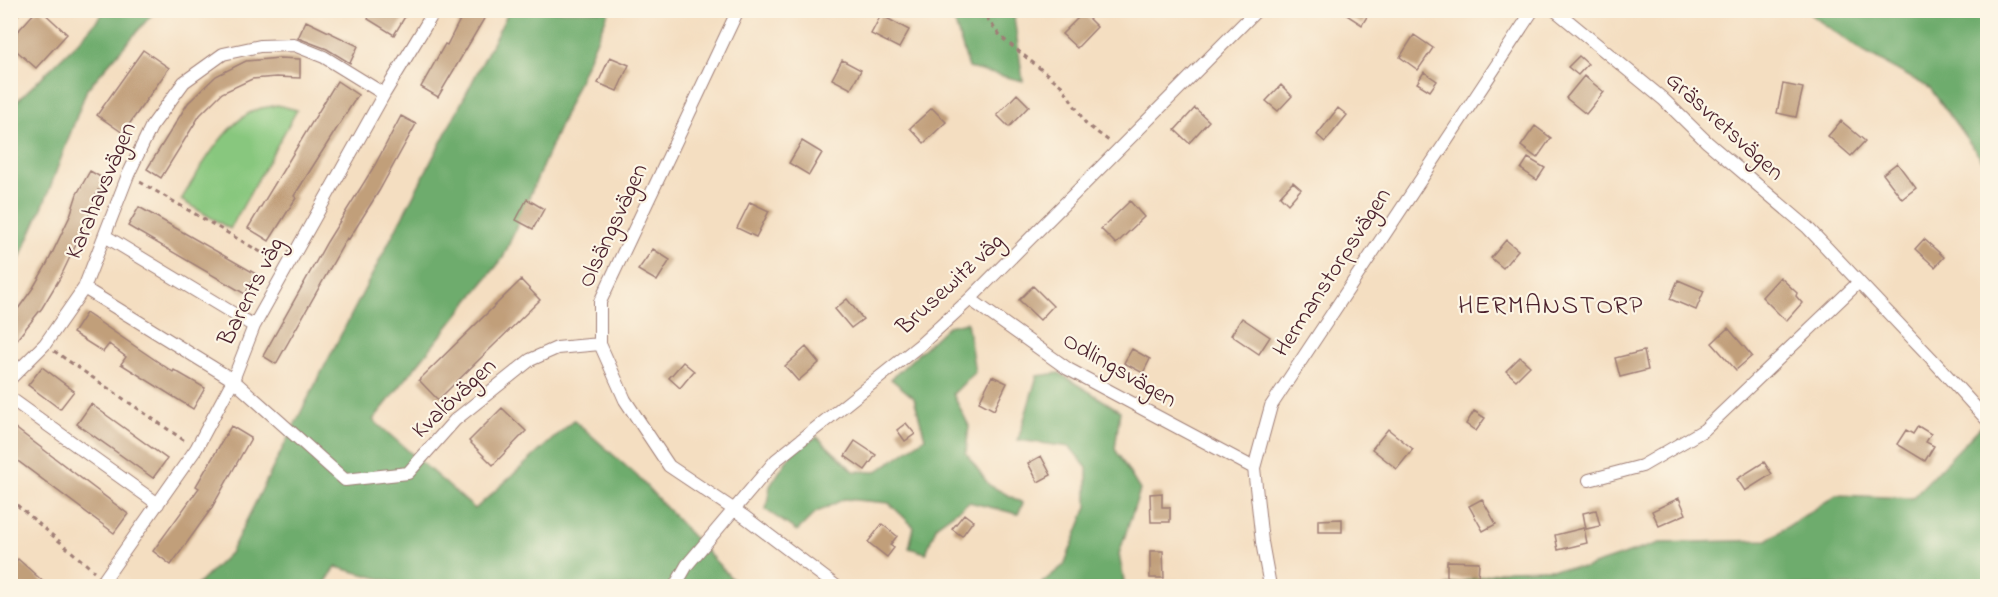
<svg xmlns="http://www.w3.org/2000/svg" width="1998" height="597" font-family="'Indie Flower',sans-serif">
<rect width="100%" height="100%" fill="#fcf5e5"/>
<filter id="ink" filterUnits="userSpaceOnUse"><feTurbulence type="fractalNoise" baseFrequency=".0167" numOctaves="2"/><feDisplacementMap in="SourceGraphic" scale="12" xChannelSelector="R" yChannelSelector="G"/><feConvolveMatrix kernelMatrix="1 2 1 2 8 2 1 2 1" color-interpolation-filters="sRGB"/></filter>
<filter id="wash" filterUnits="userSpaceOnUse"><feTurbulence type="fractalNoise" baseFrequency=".008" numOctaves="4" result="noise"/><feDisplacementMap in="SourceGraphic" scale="24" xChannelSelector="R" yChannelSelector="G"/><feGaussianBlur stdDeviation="1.35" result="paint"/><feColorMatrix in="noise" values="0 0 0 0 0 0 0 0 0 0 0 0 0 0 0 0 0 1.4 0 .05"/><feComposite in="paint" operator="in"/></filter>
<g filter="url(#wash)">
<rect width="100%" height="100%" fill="#f4dec1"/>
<path fill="#88c77e" stroke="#697354" stroke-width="1.5" d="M277 105 297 110 230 229 181 200C198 172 226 120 258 109 264 107 271 107 277 105Z"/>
<path fill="#6eac6d" stroke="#5c664c" stroke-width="1.5" d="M105 11H155L87 89 45 201 11 278V107L81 39Z
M509 11H609L503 258 373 420 475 509 574 420 637 476 733 580 727 586H409L336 567 323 586H196L230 553 305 404Z
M942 11H1022L1014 17 1023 81 969 68 952 14Z
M1809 11H1987V167L1930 88 1864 52 1811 15Z
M967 322 975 372 953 394 969 426 966 453 989 485 1023 503 1018 514 969 502 937 525 926 553 909 548 914 527 889 503 844 499 815 513 797 531 766 510 770 486 795 448 817 437 854 471 876 472 925 438 914 398 891 379 948 326Z
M1059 373 1120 411 1115 449 1140 490 1119 554 1125 586H1038L1064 565 1087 507V468L1070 447 1018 440 1037 376Z
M1987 420V586H1445L1508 570 1584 568 1659 543 1767 540 1836 495 1912 498Z"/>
<g id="blocks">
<path fill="#c19f7a" d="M37 10H41L67 34 36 68 10 45V40Z
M373 10H409L394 35 368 19Z
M465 10H473L485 17 438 97 421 87 445 44 447 45Z
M1339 10H1371L1362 25Z
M1083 13 1097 27 1077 48 1062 34Z
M881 15 909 30 899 48 871 34Z
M306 21 358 46 350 63 327 49 298 38Z
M1414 35 1433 48 1418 70 1400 57Z
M143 50 169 68 123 133 97 115Z
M1579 56 1588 64 1578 75 1568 67Z
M610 57 629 65 617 91 598 83Z
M279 58 300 59V78L276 77 252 79 222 93 200 115 161 178 147 169 188 103 216 76 246 61Z
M842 60 861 70 851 89 832 79Z
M1424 72 1437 81 1430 91 1417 83Z
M1584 76 1604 92 1586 114 1566 98Z
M337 81 358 95 294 196 296 198 269 241 248 228Z
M1783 84 1803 88 1796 117 1777 113Z
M1281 85 1292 96 1278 111 1266 101Z
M1017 94 1029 106 1009 127 997 115Z
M932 108 946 122 924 143 910 128Z
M1195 108 1209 121 1189 143 1175 130Z
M1338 108 1347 115 1325 142 1317 135Z
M401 116 416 124 379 191 349 239 347 238 276 364 263 356 327 242 375 165Z
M1841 121 1865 141 1851 156 1828 136Z
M1535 126 1551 138 1537 158 1521 146Z
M802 141 822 153 809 175 789 163Z
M1528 158 1545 168 1537 180 1521 169Z
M1897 163 1916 188 1902 199 1883 174Z
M90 171 106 180 101 191 98 190 83 230 60 278 42 308 10 348V320L33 288 47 264 70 216 77 194Z
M1293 182 1301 189 1288 204 1280 196Z
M527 199 544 209 533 229 516 220Z
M1130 201 1144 217 1116 244 1101 229Z
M750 202 769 211 756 237 737 228Z
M139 207 256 274 245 294 128 226Z
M1924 239 1944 257 1935 267 1915 249Z
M1506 240 1518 250 1503 268 1491 258Z
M653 249 670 260 657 281 638 270Z
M1780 277 1797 293 1796 296 1802 303 1786 321 1762 297Z
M521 280 540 300 438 400 419 380Z
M1678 280 1704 291 1696 310 1670 299Z
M1033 286 1053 306 1040 320 1019 300Z
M847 299 863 319 851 328 835 309Z
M86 313 173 372 174 370 205 388 193 409 121 364 126 357 109 344 103 352 73 333Z
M1242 318 1270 337 1259 354 1231 335Z
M1728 328 1752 356 1736 370 1712 343Z
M806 347 819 363 798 381 785 366Z
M1132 349 1150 359 1143 373 1124 363Z
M1644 351 1648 370 1620 377 1615 358Z
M1520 357 1530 366 1516 380 1506 371Z
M683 362 694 371 680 388 669 378Z
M42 367 74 391 60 409 28 385Z
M992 376 1007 383 994 410 979 402Z
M91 404 167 459 153 478 77 424Z
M502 408 526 431 493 465 469 441Z
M1474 411 1485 418 1476 431 1466 424Z
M906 423 915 434 905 441 897 430Z
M10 424 128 514 114 533 10 455Z
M231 426 251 438 211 509 171 565 153 551 199 488 196 486Z
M1918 426 1931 434 1926 442 1934 446 1925 461 1897 444 1906 430 1913 434Z
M1388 429 1413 449 1397 469 1372 449Z
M855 441 876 455 865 470 845 456Z
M1041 456 1051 475 1038 482 1028 463Z
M1764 462 1772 474 1745 491 1737 479Z
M1162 493V507H1170V522H1151L1150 494Z
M1679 498 1686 514 1659 526 1652 511Z
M1482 499 1496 524 1483 531 1469 506Z
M1596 510 1600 526 1586 529 1583 513Z
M964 514 973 521 962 536 952 529Z
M1342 519V532H1318V520Z
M882 524 897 536 890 545 894 548 887 557 868 542Z
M1584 528 1587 543 1558 550 1555 535Z
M1150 551H1163L1164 578H1150Z
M18 559 48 586H15L10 583V567Z
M1447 561 1479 562 1478 578H1447Z"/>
</g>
</g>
<g filter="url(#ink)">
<use href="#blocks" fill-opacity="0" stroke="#9f7e76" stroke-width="1.5"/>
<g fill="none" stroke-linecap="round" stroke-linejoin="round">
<g stroke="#9f7e76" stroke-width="14">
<path id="minor" d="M738 10 600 302V344L625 400 669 466 745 517 836 586
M1555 10 1663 99 1707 142 1807 227 1931 358 1988 421
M10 14 14 10
M105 236 254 326
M84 288 233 380 345 480 408 473 455 420 530 360 557 348 600 344
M970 299 1068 369 1254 468
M10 379 45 344 84 288 128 175 151 127 184 82 223 54 260 46 294 45 324 57 384 94
M10 398 158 504
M1589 480 1642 466 1704 430 1859 282
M98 586 104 580 196 449 233 380 254 326 384 94 435 10
M675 586 687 565 776 460 920 345 970 299 1257 10
M1270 586 1262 542 1254 468 1271 406 1533 10"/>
</g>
<path stroke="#9f7e76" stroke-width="3" stroke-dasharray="4.5 4.5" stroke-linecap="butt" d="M981 10 1001 37 1063 87 1086 124 1109 141
M140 182 276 261
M54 351 185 441
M10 499 94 571"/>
<use href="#minor" stroke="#fff" stroke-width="12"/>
</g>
</g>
<g text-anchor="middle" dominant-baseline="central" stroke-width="4.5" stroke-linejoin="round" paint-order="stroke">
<g font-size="24" fill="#4a1f2b" stroke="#fcf5e5">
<text transform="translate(1724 127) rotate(42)">Gräsvretsvägen</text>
<text transform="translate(102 191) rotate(-67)">Karahavsvägen</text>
<text transform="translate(614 226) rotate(-65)">Olsängsvägen</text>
<text transform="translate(1333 273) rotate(-57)">Hermanstorpsvägen</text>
<text transform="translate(951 285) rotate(-43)">Brusewitz väg</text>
<text transform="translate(252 292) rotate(-63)">Barents väg</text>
<text transform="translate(1119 371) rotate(30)">Odlingsvägen</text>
<text transform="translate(455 399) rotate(-43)">Kvalövägen</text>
</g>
<g font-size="26" letter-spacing="1.5" fill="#4a1f2b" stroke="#fcf5e5">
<text x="1551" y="307">HERMANSTORP</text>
</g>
</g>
<rect width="1998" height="597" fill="none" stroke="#fcf5e5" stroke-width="36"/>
</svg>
